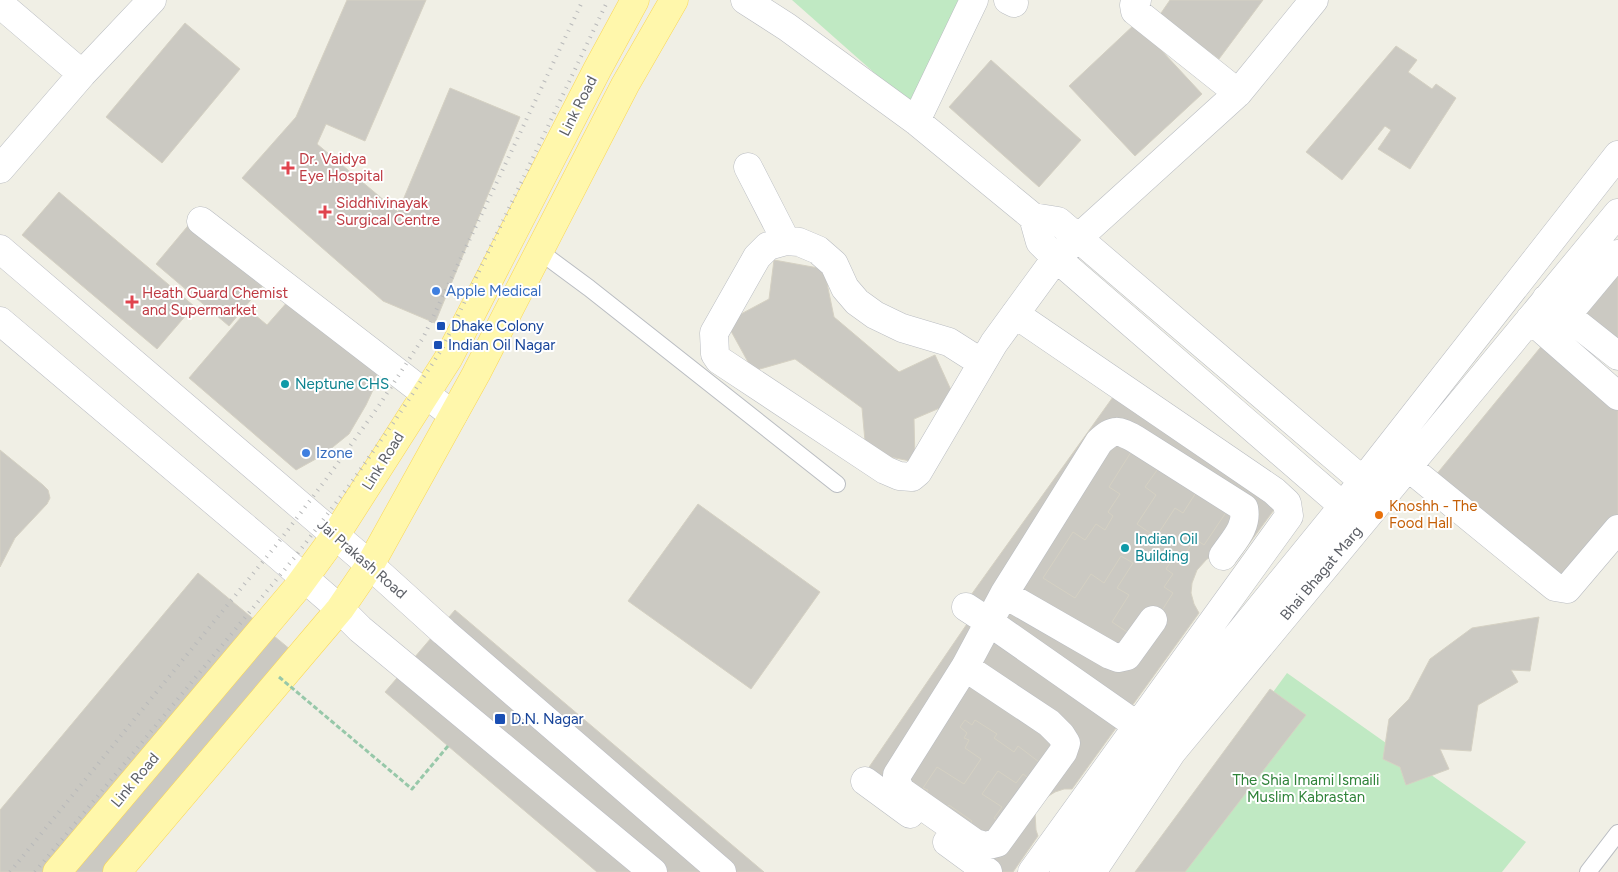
<svg xmlns="http://www.w3.org/2000/svg" width="1618" height="872" font-family="Figtree,sans-serif">
<rect width="100%" height="100%" fill="#f0efe5"/>
<path fill="#c0e9c3" d="M792 0H964L913 107Z
M1287 673 1526 842 1502 872H1142Z"/>
<path fill="#cbc9c2" stroke="#d5d1c3" d="M347 0H426L365 141 326 124 317 144 398 212 450 88 520 117 435 323 383 301 242 178 296 117Z
M1170 0H1263L1219 59 1159 16Z
M185 23 240 69 162 163 106 117Z
M1136 23 1202 94 1135 156 1069 86Z
M1396 46 1417 60 1408 72 1432 89 1436 84 1456 98 1410 169 1378 149 1391 130 1385 126 1342 180 1306 152Z
M991 60 1081 140 1039 187 949 107Z
M59 192 194 306 157 349 22 235Z
M192 221 265 283 229 326 156 264Z
M774 260 824 269 834 317 899 372 935 355 956 401 914 419 915 462 866 452 862 408 795 359 753 371 726 322 769 299Z
M1618 267V342L1581 313Z
M289 300 377 374 373 390 366 405 349 434 323 455 296 470 189 378 248 309 267 325Z
M1544 343 1618 411V515L1558 583 1431 481Z
M1118 390 1279 503 1238 559 1229 555H1219L1207 559 1197 570 1192 583 1191 593 1194 604 1199 613 1072 789H1064L1055 792 1047 797 1035 813 1036 830 1038 836 1013 872H1002L863 776 971 618 961 609Z
M1133 449 1160 466 1145 487 1156 495 1137 524 1156 537 1175 508 1183 513 1197 491 1227 511 1204 545 1195 539 1184 556 1177 552 1166 569 1173 574 1164 587 1173 593 1142 642 1112 622 1129 595 1117 588 1133 563 1121 556 1104 583 1091 574 1075 598 1043 578 1073 532 1085 540 1096 524 1105 530 1113 516 1108 512 1120 494 1109 487Z
M0 450 43 485 48 490 50 498 47 504 15 538 0 567Z
M698 504 820 592 751 689 628 601Z
M198 573 297 655 116 872H0V810Z
M455 610 764 872H597L448 746 385 692Z
M1539 617 1530 671 1511 670 1518 682 1478 705 1471 751 1440 749 1449 769 1406 785 1400 767 1383 759 1389 719 1409 699 1430 659 1472 628Z
M1270 689 1306 715 1185 872H1135Z
M965 720 972 725 975 720 997 734 994 738 1014 752 1018 746 1039 762 1034 782 1023 774 1016 783 998 771 982 794 1002 807 994 818 1004 825 988 838 969 825 972 821 949 805 946 809 925 795 928 790 923 788 937 767 964 784 981 759 965 748 969 740 964 738 967 733 960 727Z"/>
<g fill="none" stroke-linecap="round" stroke-linejoin="round">
<g stroke="#babdc2" stroke-width="18">
<path id="service" d="M539 251 589 288 837 484
M1588 872 1618 833"/>
</g>
<g stroke="#babdc2" stroke-width="29">
<path id="minor" d="M745 0 787 27 916 121 1033 217 1058 221 1376 492
M1008 0 1014 3
M1137 0 1134 5 1135 11 1238 93
M0 4 82 74
M916 121 974 0
M748 167 786 241
M0 169 82 74 152 0
M1033 217 1040 242 1056 258 1357 518
M201 221 453 415
M1546 299 1618 356
M1015 314 1274 491 1287 503 1289 516 1032 872
M1567 315 1618 254
M1530 319 1618 396
M982 363 949 342 902 328 875 315 857 302 845 288 834 264 818 250 799 242 786 241 768 246 757 257 714 333 715 354 719 360 885 470 899 476 912 477 918 472 994 343 1056 258 1238 93 1314 0
M1408 467 1555 587 1567 589 1618 529
M1004 594 1110 655 1118 658 1127 656 1153 620
M966 607 989 622 1152 736
M965 667 1049 723 1061 735 1066 743 1063 752 997 843 985 846 975 843 901 791 897 783V775L965 667 1004 594 1099 442C1114 428 1118 430 1135 439L1244 508C1248 527 1233 541 1223 556
M865 781 910 814
M947 842 988 872
M1064 872 1154 738 1343 506 1618 155
M1092 872 1172 752 1618 213"/>
</g>
<g stroke="#bbbdc4" stroke-width="29">
<path id="secondary" d="M0 249 370 565 444 632 722 872
M0 321 273 551 340 609 360 629 653 872"/>
</g>
<g stroke="#fbd754" stroke-width="29">
<path id="primary" d="M57 872 297 588 335 536 448 359 597 70 635 0
M117 872 340 609 370 565 476 374 625 85 674 0"/>
</g>
<use href="#service" stroke="#fff" stroke-width="16"/>
<use href="#minor" stroke="#fff" stroke-width="28"/>
<use href="#secondary" stroke="#fff" stroke-width="28"/>
<use href="#primary" stroke="#fff7ab" stroke-width="28"/>
<path stroke="#b8b9ba" stroke-width="4" stroke-dasharray="1 6" stroke-linecap="butt" d="M10 872 278 543 330 474 378 407 423 338 583 0
M35 872 295 557 348 487 396 419 442 349 608 0"/>
<path stroke="#97c8a9" stroke-width="3" stroke-dasharray="5 2.5" stroke-linecap="butt" d="M279 677 412 789 448 746"/>
</g>
<g fill="#e0444e" stroke="#fff" stroke-width="2">
<path d="M285.5 160.5h5v5h5v5h-5v5h-5v-5h-5v-5h5z"/>
<path d="M322.5 204.5h5v5h5v5h-5v5h-5v-5h-5v-5h5z"/>
<path d="M129.5 294.5h5v5h5v5h-5v5h-5v-5h-5v-5h5z"/>
</g>
<g fill="#3f7fe0" stroke="#fff" stroke-width="2">
<circle cx="436" cy="291" r="5"/>
<circle cx="306" cy="453" r="5"/>
</g>
<g fill="#1a4fb4" stroke="#fff" stroke-width="2">
<rect x="436" y="321" width="10" height="10" rx="2.5"/>
<rect x="433" y="340" width="10" height="10" rx="2.5"/>
<rect x="494" y="713" width="12" height="12" rx="2.5"/>
</g>
<g fill="#0f9aa8" stroke="#fff" stroke-width="2">
<circle cx="285" cy="384" r="5"/>
<circle cx="1125" cy="548" r="5"/>
</g>
<circle fill="#e8710a" stroke="#fff" stroke-width="2" cx="1379" cy="515" r="5"/>
<g text-anchor="middle" dominant-baseline="central" stroke-width="4" stroke-linejoin="round" paint-order="stroke">
<g font-size="15" fill="#5d6067" stroke="#fff">
<text transform="translate(578 106) rotate(-63)">Link Road</text>
<text transform="translate(383 461) rotate(-58)">Link Road</text>
<text transform="translate(362 559) rotate(41)">Jai Prakash Road</text>
<text transform="translate(1321 573) rotate(-50)">Bhai Bhagat Marg</text>
<text transform="translate(135 780) rotate(-50)">Link Road</text>
</g>
<g font-size="15" fill="#be3a42" stroke="#fff" text-anchor="start">
<text x="299" y="159">Dr. Vaidya<tspan x="299" dy="17">Eye Hospital</tspan></text>
<text x="336" y="203">Siddhivinayak<tspan x="336" dy="17">Surgical Centre</tspan></text>
<text x="142" y="293">Heath Guard Chemist<tspan x="142" dy="17">and Supermarket</tspan></text>
</g>
<g font-size="15" fill="#366cbe" stroke="#fff" text-anchor="start">
<text x="446" y="291">Apple Medical</text>
<text x="316" y="453">Izone</text>
</g>
<g font-size="15" fill="#164399" stroke="#fff" text-anchor="start">
<text x="451" y="326">Dhake Colony</text>
<text x="448" y="345">Indian Oil Nagar</text>
<text x="511" y="719">D.N. Nagar</text>
</g>
<g font-size="15" fill="#0d838f" stroke="#fff" text-anchor="start">
<text x="295" y="384">Neptune CHS</text>
<text x="1135" y="539">Indian Oil<tspan x="1135" dy="17">Building</tspan></text>
</g>
<g font-size="15" fill="#c56008" stroke="#fff" text-anchor="start">
<text x="1389" y="506">Knoshh - The<tspan x="1389" dy="17">Food Hall</tspan></text>
</g>
<g font-size="15" fill="#2f8339" stroke="#fff">
<text x="1306" y="780">The Shia Imami Ismaili<tspan x="1306" dy="17">Muslim Kabrastan</tspan></text>
</g>
</g>
</svg>
